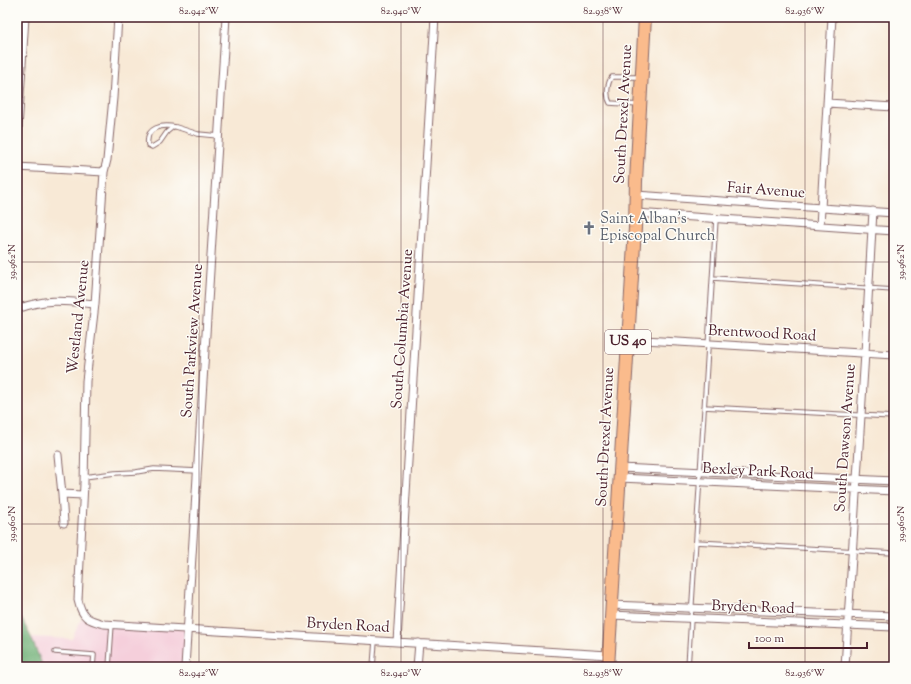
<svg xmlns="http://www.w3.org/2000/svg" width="911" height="684" font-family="'Sorts Mill Goudy',serif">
<rect width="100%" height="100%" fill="#fdfcf7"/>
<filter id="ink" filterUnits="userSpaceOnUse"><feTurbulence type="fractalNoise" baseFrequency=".025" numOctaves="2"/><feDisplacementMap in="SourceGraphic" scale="8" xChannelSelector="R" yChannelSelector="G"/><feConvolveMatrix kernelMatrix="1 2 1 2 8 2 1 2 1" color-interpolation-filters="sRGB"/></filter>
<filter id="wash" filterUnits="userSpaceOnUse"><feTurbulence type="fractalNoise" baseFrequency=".012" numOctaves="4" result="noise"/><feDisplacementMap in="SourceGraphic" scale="16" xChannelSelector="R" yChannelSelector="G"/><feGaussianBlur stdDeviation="0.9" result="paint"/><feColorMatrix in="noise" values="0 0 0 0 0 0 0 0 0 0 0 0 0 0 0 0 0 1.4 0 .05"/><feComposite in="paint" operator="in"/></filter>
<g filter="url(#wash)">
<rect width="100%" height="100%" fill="#f8e9d6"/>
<path fill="#f5cfdb" d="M81 619 187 629 185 667H43L31 637 72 639Z"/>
<path fill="#6aad72" stroke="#5a664e" d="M17 610 31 637 43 667H17Z"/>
</g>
<g filter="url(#ink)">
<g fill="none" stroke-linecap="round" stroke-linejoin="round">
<g stroke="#876667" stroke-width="5.5">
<path id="lane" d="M639 105 610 103C606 96 607 83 612 77H639
M173 127 167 132 160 142 152 147 148 145C145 127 162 124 176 127L198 134 219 136
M713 278 894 290
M704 407 894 417
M84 477 115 473 136 472 154 469 198 471
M696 542 894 553
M55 652 94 655 93 667
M109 667 112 624
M373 667 375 641
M688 667 716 219"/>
</g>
<g stroke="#876667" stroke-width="9">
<path id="street" d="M118 17 113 98 107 160 104 172 95 304 86 381 84 484 78 600C82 618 88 620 104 624L608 655
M827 103 894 107
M17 144 25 17
M17 167 104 172
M636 195 894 213
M636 213 894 231
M820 226 832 17
M17 309C48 298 64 301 95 304
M628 339 894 355
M58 455 62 494 64 523
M620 468 894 481
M620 478 894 491
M62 494 83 495
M611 605 894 616
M611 615 894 627
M397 642 435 17
M185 667 226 17
M417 667 419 643
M845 667 865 353 873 211"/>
</g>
<g stroke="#876667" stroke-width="14">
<path id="primary" d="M608 667 635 228 636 181 645 17"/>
</g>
<use href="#lane" stroke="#fff" stroke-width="3.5"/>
<use href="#street" stroke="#fff" stroke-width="7"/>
<use href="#primary" stroke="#fabb8c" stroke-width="12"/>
</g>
</g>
<path fill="none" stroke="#4a1f2b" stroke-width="1" stroke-opacity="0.45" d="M199 17V667M401 17V667M603 17V667M805 17V667M17 262H894M17 524H894"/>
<defs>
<g id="church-bare" transform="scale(1.08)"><path d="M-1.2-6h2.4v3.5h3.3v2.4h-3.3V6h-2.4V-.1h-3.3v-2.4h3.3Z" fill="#6b7280" stroke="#fdfcf7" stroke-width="2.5" paint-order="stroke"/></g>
</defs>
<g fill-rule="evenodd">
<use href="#church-bare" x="589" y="228"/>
</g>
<g text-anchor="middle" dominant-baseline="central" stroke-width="3" stroke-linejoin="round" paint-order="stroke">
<rect fill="#fdfcf7" stroke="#806168" stroke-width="1" x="605" y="330" width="46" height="24" rx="3"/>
<g font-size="14" font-weight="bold" fill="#4a1f2b">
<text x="628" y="342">US 40</text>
</g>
<g font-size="15" fill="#4a1f2b" stroke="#fdfcf7">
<text transform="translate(624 114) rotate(-87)">South Drexel Avenue</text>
<text transform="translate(766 191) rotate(4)">Fair Avenue</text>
<text transform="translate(79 317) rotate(-84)">Westland Avenue</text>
<text transform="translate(403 329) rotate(-86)">South Columbia Avenue</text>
<text transform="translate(762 334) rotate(3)">Brentwood Road</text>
<text transform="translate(193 341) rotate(-86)">South Parkview Avenue</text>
<text transform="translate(606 437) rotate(-87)">South Drexel Avenue</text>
<text transform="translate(846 438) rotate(-86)">South Dawson Avenue</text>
<text transform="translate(758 472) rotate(3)">Bexley Park Road</text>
<text transform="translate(753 608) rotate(2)">Bryden Road</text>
<text transform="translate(348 626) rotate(3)">Bryden Road</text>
</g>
<g font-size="15" fill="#5b616d" stroke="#fdfcf7" text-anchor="start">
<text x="600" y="219">Saint Alban's<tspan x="600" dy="17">Episcopal Church</tspan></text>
</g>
</g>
<rect width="911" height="684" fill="none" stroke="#fdfcf7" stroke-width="44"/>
<path d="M749 642v6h118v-6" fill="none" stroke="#4a1f2b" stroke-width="2"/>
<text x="755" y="642" font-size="12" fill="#4a1f2b" stroke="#fdfcf7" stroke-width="3" paint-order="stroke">100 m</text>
<rect x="22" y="22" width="867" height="640" fill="none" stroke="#4a1f2b" stroke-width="1.5"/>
<g font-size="10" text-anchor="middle" fill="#4a1f2b">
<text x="199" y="14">82.942°W</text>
<text x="401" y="14">82.940°W</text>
<text x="603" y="14">82.938°W</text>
<text x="805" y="14">82.936°W</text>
<text transform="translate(11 262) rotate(-90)" y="4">39.962°N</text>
<text transform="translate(900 262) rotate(-90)" y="4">39.962°N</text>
<text transform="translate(11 524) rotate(-90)" y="4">39.960°N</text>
<text transform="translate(900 524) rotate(-90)" y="4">39.960°N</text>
<text x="199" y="676">82.942°W</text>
<text x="401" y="676">82.940°W</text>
<text x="603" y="676">82.938°W</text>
<text x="805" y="676">82.936°W</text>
</g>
</svg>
